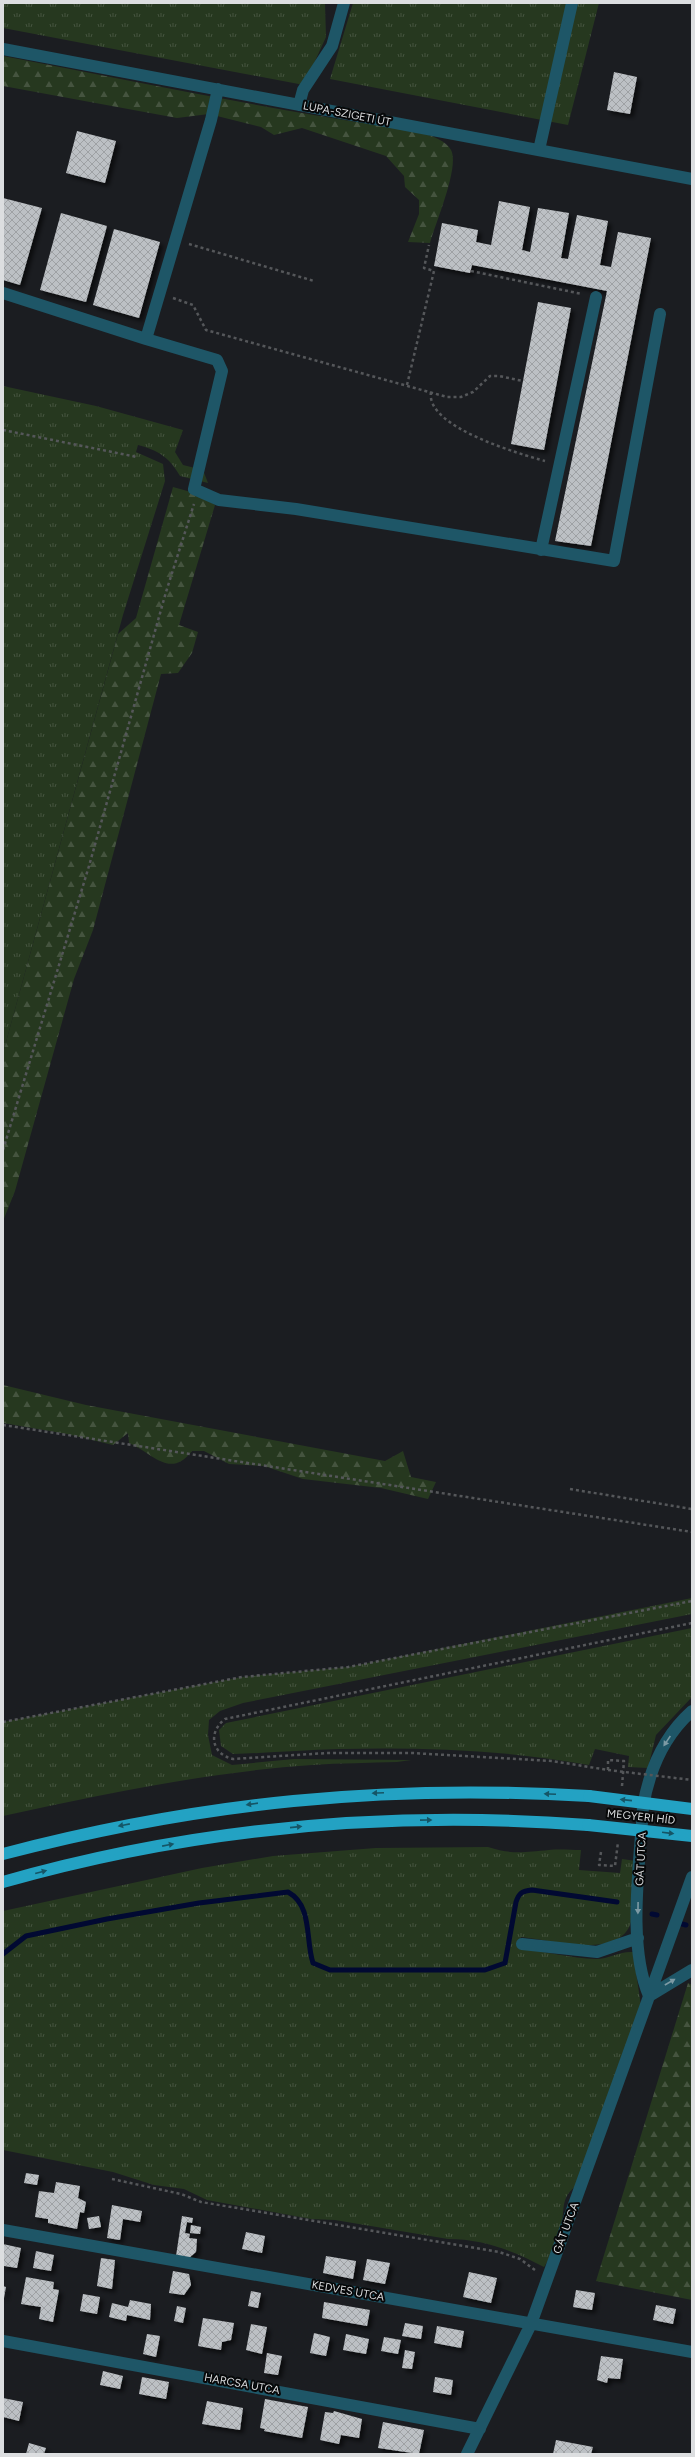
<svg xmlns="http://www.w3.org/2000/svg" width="695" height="2457" font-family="Figtree,sans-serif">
<defs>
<pattern id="grass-tufts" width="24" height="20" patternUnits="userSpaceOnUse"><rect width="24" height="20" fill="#26381f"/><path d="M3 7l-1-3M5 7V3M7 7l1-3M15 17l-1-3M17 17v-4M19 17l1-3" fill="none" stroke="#45543f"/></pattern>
<pattern id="forest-firs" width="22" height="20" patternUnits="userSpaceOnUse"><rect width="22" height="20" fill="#26381f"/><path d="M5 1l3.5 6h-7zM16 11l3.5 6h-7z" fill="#45543f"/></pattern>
<pattern id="building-cross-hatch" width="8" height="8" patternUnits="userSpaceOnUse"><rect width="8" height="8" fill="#bcc0c4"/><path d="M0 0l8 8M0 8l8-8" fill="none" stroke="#9ea1a4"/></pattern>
<filter id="shadow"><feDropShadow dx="3.5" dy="3.5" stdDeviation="2" flood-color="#0009"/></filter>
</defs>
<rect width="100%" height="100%" fill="#1b1d21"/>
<path fill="url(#grass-tufts)" d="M3 3H325L326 37 304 85 3 28Z
M353 3H599L568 125 330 79Z
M3 386 96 406 183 430 175 452 183 465 203 470 208 483 180 476C170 458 158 450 138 445L136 452 163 464 165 481 123 615 3 1053Z
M692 1598V1614L243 1703 220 1711 209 1720 208 1735 212 1755 232 1765 294 1759 411 1760 397 1762C369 1763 340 1763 312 1765 208 1772 105 1794 3 1816V1722L242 1677 348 1667Z
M692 1628V1697L656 1735 648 1768 628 1767 629 1756 595 1749 589 1765C507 1750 422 1747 339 1749 303 1750 268 1753 233 1754L221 1746 219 1730 226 1723Z
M488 1847C512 1855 525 1852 549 1850 560 1849 571 1850 581 1850L579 1870 620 1873 622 1859 636 1861C634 1880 636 1903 631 1922 620 1961 548 1939 521 1937L519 1947C544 1952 571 1958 596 1959 609 1959 620 1951 633 1952L641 2006 575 2187C560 2198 565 2212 561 2227 557 2241 552 2255 544 2267 513 2251 484 2239 448 2239L335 2220 311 2219 207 2200 184 2189 154 2185 113 2172 3 2150V1911L202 1868 273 1856 376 1848Z"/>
<path fill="url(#forest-firs)" d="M3 56C127 80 251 106 376 125 395 128 442 132 451 150 460 167 435 224 430 243L408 242 419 214V200L405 187 404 176 386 156 302 128 274 135 261 127 209 114 177 118 3 86Z
M173 487 198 494 215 505 179 625 198 632 192 653 178 673 161 674 93 930 74 979 15 1191 3 1221V1053L118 634 136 618Z
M3 1385 86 1405 385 1461 403 1451 411 1477 436 1482 428 1499 381 1488 303 1479 264 1466 229 1464 204 1451H192C170 1479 154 1454 129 1443L128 1433 113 1445 67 1434 3 1423Z
M688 1983 692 1985V2300L596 2281Z"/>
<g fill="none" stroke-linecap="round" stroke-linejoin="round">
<path stroke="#010932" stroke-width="5" d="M652 1914 657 1915
M682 1924 686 1925
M3 1954 26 1936 107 1919 199 1903 288 1892C313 1906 305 1939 313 1963L330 1970H485L505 1963 516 1902C519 1893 522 1891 532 1890L617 1902"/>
</g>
<path fill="url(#building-cross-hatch)" filter="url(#shadow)" d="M614 72 637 77 630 114 607 110Z
M77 131 116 141 105 183 66 173Z
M3 198 42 208 20 285 3 280Z
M499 201 530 207 522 250 530 252 538 208 569 213 561 258 568 259 577 215 608 221 600 265 611 267 618 232 651 238 591 546 555 541 607 291 472 265 470 273 434 266 442 223 478 230 476 242 491 245Z
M61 213 107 226 86 302 40 290Z
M114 229 160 242 139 318 93 305Z
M538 302 571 308 544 450 511 444Z
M26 2173 39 2175 37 2185 24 2183Z
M56 2182 80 2186 78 2198 86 2202 84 2213 80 2212 77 2229 48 2223V2219L35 2217 39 2191 54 2193Z
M112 2205 142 2211 140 2222 123 2219 120 2240 107 2238Z
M99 2216 101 2227 89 2229 87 2218Z
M182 2216 193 2218 192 2223 187 2222 185 2233 190 2234 189 2238 197 2239 196 2252 189 2258 176 2256Z
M191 2225 201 2227 200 2234 190 2233Z
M246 2232 265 2236 262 2253 242 2249Z
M3 2244 21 2248 17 2268 4 2266 3 2269Z
M36 2251 54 2255 51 2271 33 2268Z
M326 2256 356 2261 353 2279 323 2273Z
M101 2258 115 2260 112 2289 97 2286Z
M367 2259 390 2263 385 2284 363 2280Z
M173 2271 189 2274 191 2285 184 2295 169 2293Z
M469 2272 497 2278 491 2303 463 2297Z
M26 2277 54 2282 53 2289 59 2290 53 2322 39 2319 41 2307 21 2304Z
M3 2286 6 2287 4 2298H3Z
M576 2290 595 2293 592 2310 573 2307Z
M251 2291 261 2293 258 2308 248 2306Z
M83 2294 100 2297 97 2314 80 2311Z
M130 2300 151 2304 150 2320 127 2315 126 2321 109 2317 112 2303 128 2307Z
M324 2302 370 2310 367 2326 322 2318Z
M656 2305 676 2309 673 2324 653 2320Z
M177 2306 186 2308 183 2323 174 2321Z
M203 2318 234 2323 231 2340 222 2342 221 2350 198 2346Z
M405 2323 423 2326 421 2339 402 2336Z
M251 2324 267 2327 262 2354 246 2350Z
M437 2326 464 2331 461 2348 434 2343Z
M314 2333 330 2337 326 2356 310 2353Z
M147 2334 160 2336 156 2357 143 2354Z
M346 2334 369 2339 366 2354 343 2350Z
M384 2337 401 2340 398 2354 381 2351Z
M405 2350 415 2352 412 2369 402 2368Z
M267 2353 282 2356 278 2375 264 2373Z
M601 2356 623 2359 620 2379 608 2378 607 2383 597 2380Z
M103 2371 123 2376 120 2389 100 2385Z
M142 2377 169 2382 166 2399 139 2394Z
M435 2377 453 2380 451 2395 433 2392Z
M3 2398 23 2402 19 2421 3 2417Z
M265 2399 308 2407 302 2438 264 2431 265 2429 260 2428Z
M207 2401 243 2408 240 2430 202 2424Z
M334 2411 362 2419 359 2438 341 2435 339 2444 320 2440 325 2412 333 2413Z
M383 2422 424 2430 419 2454 378 2448Z
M556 2440 593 2447 591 2454H553Z
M29 2443 46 2448 44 2454H26Z"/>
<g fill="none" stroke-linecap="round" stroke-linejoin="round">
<path stroke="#55575a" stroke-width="2.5" stroke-dasharray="3 3" stroke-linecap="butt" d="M189 244 314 281
M471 271 582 294
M173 298 193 305 206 330 447 397H461L473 392 490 376H499L523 381
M407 385 434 271 424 268 429 245
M431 392C425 427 520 454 545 461
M3 430 137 457
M3 1150 89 866 166 592 194 504
M3 1425 692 1532
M570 1489 692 1509
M3 1722 242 1677 348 1667 692 1601
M622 1786 624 1761 608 1760V1770L552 1761 412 1753H327L233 1759C211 1754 208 1732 225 1719L692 1623
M601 1852 599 1865 615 1866 618 1842
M112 2179 181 2194 201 2202 499 2252 520 2259 535 2270"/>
<path stroke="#1e5667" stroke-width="12" d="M3 49 692 179
M218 89 211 120 146 339 217 360 222 371 194 489 219 500 296 509 614 561 660 314
M299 105 303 90 332 46 344 3
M539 150 572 3
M3 293 146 339
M541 550 596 297
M522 1944 597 1952 638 1938
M649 1996C627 1944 640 1863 643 1807 649 1771 664 1736 692 1711
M649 1996 692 1970
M3 2230 692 2352
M3 2341 480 2429
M467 2454 531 2324 692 1877"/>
<path stroke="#23a2c3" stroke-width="12" d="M3 1854C201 1802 384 1784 589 1796
M3 1882C193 1828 391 1810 588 1825"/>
<path stroke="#55575a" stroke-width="2.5" stroke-dasharray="3 3" stroke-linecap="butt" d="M608 1770 692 1780"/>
<path stroke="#23a2c3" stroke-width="12" d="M589 1796 692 1809
M588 1825 692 1836"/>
</g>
<defs><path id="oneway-solid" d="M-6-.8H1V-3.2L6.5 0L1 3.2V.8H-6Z"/></defs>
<g fill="#7d9aa4">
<use href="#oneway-solid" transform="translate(667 1741) rotate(124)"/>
<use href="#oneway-solid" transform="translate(638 1908) rotate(91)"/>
<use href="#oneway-solid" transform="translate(670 1982) rotate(-30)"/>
</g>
<g fill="#155566">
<use href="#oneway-solid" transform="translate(378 1793) rotate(178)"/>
<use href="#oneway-solid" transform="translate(550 1794) rotate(-177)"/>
<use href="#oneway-solid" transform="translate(626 1800) rotate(-174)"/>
<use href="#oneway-solid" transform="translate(252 1804) rotate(172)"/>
<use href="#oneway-solid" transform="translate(426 1820) rotate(-1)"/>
<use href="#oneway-solid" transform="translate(124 1825) rotate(169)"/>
<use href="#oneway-solid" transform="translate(296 1827) rotate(-6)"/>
<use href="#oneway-solid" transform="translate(668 1833) rotate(7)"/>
<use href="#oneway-solid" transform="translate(168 1845) rotate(-11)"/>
<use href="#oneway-solid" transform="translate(41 1872) rotate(-15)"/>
</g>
<g text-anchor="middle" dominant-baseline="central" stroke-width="4" stroke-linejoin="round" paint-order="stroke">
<g font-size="11" fill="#dcdee0" stroke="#070809">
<text transform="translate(347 114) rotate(11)">LUPA-SZIGETI ÚT</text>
<text transform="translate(641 1817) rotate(6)">MEGYERI HÍD</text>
<text transform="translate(641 1859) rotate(-87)">GÁT UTCA</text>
<text transform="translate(566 2228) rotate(-70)">GÁT UTCA</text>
<text transform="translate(348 2291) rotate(10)">KEDVES UTCA</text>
<text transform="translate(242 2384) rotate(10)">HARCSA UTCA</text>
</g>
</g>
<rect width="695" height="2457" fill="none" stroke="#dcdee0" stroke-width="8"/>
</svg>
